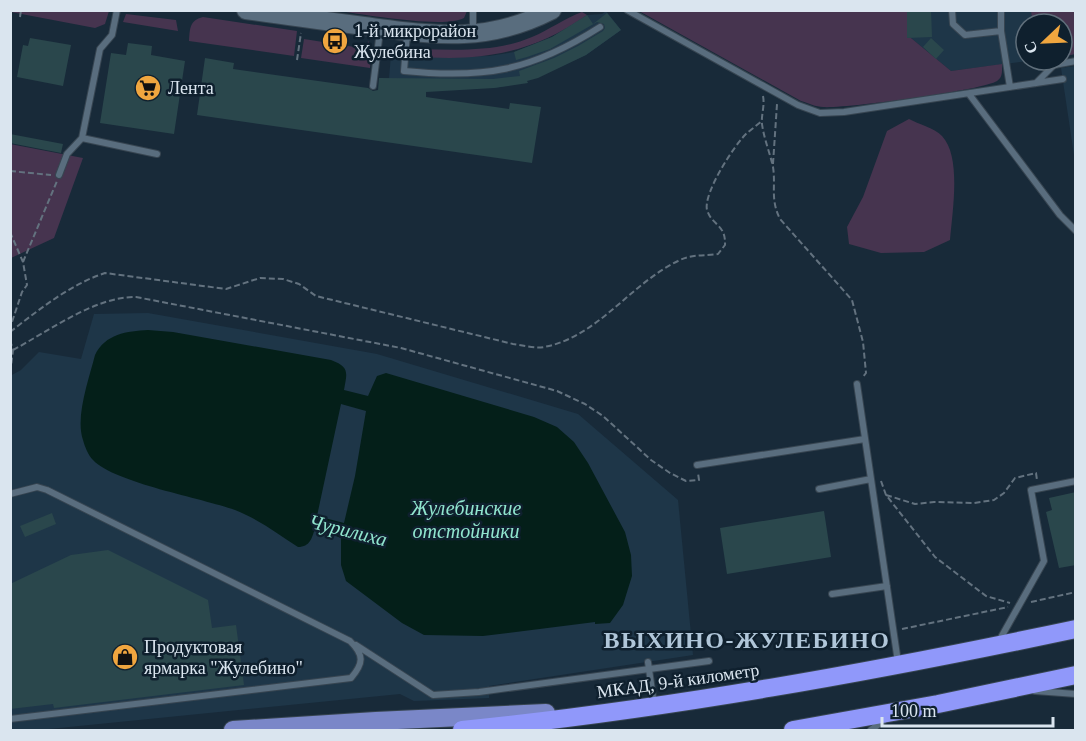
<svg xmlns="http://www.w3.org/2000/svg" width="1086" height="741" font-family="Georgia,serif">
<rect width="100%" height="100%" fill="#182a39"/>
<path fill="#1e3648" d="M606 11 621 30 586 55 538 77 511 85 494 88 389 79 391 54 448 57 489 56 514 52 552 37 587 15 602 14Z
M907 11H1075V54L1062 57V24H1026V60H1035L951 71 911 38H907Z
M1075 66V162L1061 68Z
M148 313 377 354 578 414 678 500 693 655 489 686V698L414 701 400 694 39 730H11L10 376 21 370 39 352 81 359 94 314Z"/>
<path fill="#46344f" d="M10 11 109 10V11L105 24 95 28 11 12Z
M338 11 458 10 467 11 464 18C444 29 363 14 338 11Z
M639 11H907V38H911L951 71 1002 64C1002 71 1003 77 997 81 984 90 843 109 823 107 816 107 808 103 801 101Z
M1031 11H1075V54L1062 57V24H1033Z
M582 12 587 15C530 55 478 62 410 56L416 50 420 49C458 50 497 52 532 37 549 30 565 18 582 12Z
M126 14 176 20 178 31 123 22Z
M203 17 297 31 294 56 189 41C190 30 189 20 203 17Z
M304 39 367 49 368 41 372 47 370 68 301 58Z
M909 119C918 124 935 128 942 136 962 157 952 213 950 240L924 252 881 253 849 244 847 227 863 197 887 131Z
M10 144 83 158 54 238 11 258Z"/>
<path fill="#041f19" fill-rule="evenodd" d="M148 330 173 332 331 360C350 367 347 373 344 390L368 396 377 376 386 373 534 417 557 427 574 442 588 463 625 532 631 555 632 576 623 605 610 623 595 624V622L483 636 424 635 402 623 346 581 341 565V538L315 528C312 538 310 547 298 547 278 534 258 519 235 510 202 498 115 483 93 460 88 455 85 447 83 440 75 417 89 379 95 355 105 334 127 331 148 330ZM341 404 366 411 355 476 344 523 317 516Z"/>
<path fill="#2a474c" d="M907 10H931L932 37 907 38Z
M607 13 621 30 586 55 538 78 527 81 528 83 494 88 426 92V97L509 109 510 103 541 107 532 163 197 115 205 58 234 63 233 69 368 88 373 91 378 90 379 78 493 79 520 76 519 71 554 58 578 46 603 31 605 28 604 24 597 22 550 49 527 57 516 60 514 52 552 37 587 15 593 24Z
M30 38 71 45 63 86 17 77 23 45 28 46Z
M931 38 944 50 936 59 923 47Z
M128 43 152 46 151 55 185 61 174 134 100 123 111 53 126 55Z
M10 134 63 144 61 153 10 143Z
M1076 492V565L1059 568 1046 512 1052 510 1049 498Z
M824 511 831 557 727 574 720 528Z
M52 513 56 524 25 537 20 526Z
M108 550 208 600 212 628 236 625 244 685 54 708 53 704 10 709V584L71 555Z"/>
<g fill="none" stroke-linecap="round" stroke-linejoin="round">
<g stroke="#374551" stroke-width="8">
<path id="lane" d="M627 10 798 105 820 113 844 112 1063 79
M952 10 953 24 965 35 1001 31
M1001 10V31L1010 87
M473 31V10
M407 33 404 71C485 79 531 71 600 27
M1036 83 1054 65 1076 61
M373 86 380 31
M969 94 1060 215 1076 231
M82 138 157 154
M59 175 67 154 82 138 100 49 112 35 117 10
M857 384 898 662
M697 465 865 439
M819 489 871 479
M10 494 37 487 47 490 350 641C364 655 364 663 351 678L10 719
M832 594 887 586
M999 641 1044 561 1031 490 1076 481
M356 645 433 695 479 692 709 661
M648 662 654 705
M1035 691 1076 694
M871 730 884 720"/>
</g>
<g stroke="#374551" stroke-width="20">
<path id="secondary" d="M246 10C286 16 325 21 364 26 434 35 486 44 552 10"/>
</g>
<g stroke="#374551" stroke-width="20">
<path id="primary" d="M233 730 376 721 546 713"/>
</g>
<g stroke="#374551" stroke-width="20">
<path id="highway" d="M462 730C669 709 873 672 1076 629
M793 730 938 704 1076 675"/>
</g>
<path stroke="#63727f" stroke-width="2" stroke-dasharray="6 3" stroke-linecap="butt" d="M20 17 21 10
M297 60 301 33
M763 96C765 106 761 115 762 124 764 139 770 153 773 167 776 186 770 199 780 219L852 300 863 342 866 373 862 378
M773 164 777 104
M10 171 51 175
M10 232 23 262 27 285 22 292 10 328
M23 262 57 181
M10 332C40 309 69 285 105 273L226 289 260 278 283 279 299 284 316 296 513 344C522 345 535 349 544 347 598 337 630 284 678 261 691 254 704 256 718 254L725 245C726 224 712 226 707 210 703 193 735 144 747 133 752 129 757 125 762 121
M10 340 13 350 10 375
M13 350C49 331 96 296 136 297L401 348 557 391 585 404 603 416 651 460 670 473 686 481 699 480 698 473
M881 481 886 495 935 557 986 596 1010 603
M886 495 915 504 934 502 974 503 994 500 1004 493 1015 478 1036 473 1037 480
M1031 602 1076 592
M902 629 1008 607"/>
<use href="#lane" stroke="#596d7e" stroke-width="6"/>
<use href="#secondary" stroke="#596d7e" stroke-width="18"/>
<use href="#primary" stroke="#7a87c8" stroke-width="18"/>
<use href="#highway" stroke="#9098fa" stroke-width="18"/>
</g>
<defs>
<g id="bus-disc" transform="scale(1.35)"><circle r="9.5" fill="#f0a63f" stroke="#0f202e"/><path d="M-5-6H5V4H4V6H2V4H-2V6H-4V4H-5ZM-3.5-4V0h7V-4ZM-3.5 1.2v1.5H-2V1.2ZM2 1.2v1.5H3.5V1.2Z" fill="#111"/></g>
<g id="supermarket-disc" transform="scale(1.35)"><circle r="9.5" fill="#f0a63f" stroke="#0f202e"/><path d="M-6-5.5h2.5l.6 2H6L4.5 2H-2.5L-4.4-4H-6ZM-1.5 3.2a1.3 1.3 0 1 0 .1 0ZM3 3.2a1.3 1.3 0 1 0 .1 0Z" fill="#111"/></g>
<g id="shop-disc" transform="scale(1.35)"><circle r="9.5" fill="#f0a63f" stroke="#0f202e"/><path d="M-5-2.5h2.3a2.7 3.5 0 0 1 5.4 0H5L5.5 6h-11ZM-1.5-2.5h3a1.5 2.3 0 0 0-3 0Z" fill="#111"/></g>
</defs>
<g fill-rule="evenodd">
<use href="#bus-disc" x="335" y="41"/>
<use href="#supermarket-disc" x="148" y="88"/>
<use href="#shop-disc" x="125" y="657"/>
</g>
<g text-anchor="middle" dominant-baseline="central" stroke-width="5" stroke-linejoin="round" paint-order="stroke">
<g font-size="18" fill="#dae5ef" stroke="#0f202e" text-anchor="start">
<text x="354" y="31">1-й микрорайон<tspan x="354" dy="21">Жулебина</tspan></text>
<text x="168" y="88">Лента</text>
<text x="144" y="647">Продуктовая<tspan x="144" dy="21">ярмарка "Жулебино"</tspan></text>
</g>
<g font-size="18" fill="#dae5ef" stroke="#0f202e">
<text transform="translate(678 681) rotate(-8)">МКАД, 9-й километр</text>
</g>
<g font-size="20" font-style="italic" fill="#91e6cf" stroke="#0f202e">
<text x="466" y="508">Жулебинские<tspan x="466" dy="23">отстойники</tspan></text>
<text transform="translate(348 530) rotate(14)">Чурилиха</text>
</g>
<g font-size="24" font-weight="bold" letter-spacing="1.5" fill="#b0c6d9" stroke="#0f202e">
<text x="747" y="640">ВЫХИНО-ЖУЛЕБИНО</text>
</g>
</g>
<rect width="1086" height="741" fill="none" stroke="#dae5ef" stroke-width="24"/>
<g transform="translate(1044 42) rotate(247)"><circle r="28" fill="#0f202e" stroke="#606f7b" stroke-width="1.5"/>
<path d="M0-4.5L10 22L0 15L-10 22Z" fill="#f0a63f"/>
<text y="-9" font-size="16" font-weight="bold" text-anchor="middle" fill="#dae5ef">С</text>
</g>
<path d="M882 717v9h171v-9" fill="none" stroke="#dae5ef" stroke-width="3"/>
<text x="891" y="717" font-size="18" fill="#dae5ef" stroke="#0f202e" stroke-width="4.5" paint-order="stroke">100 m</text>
</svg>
